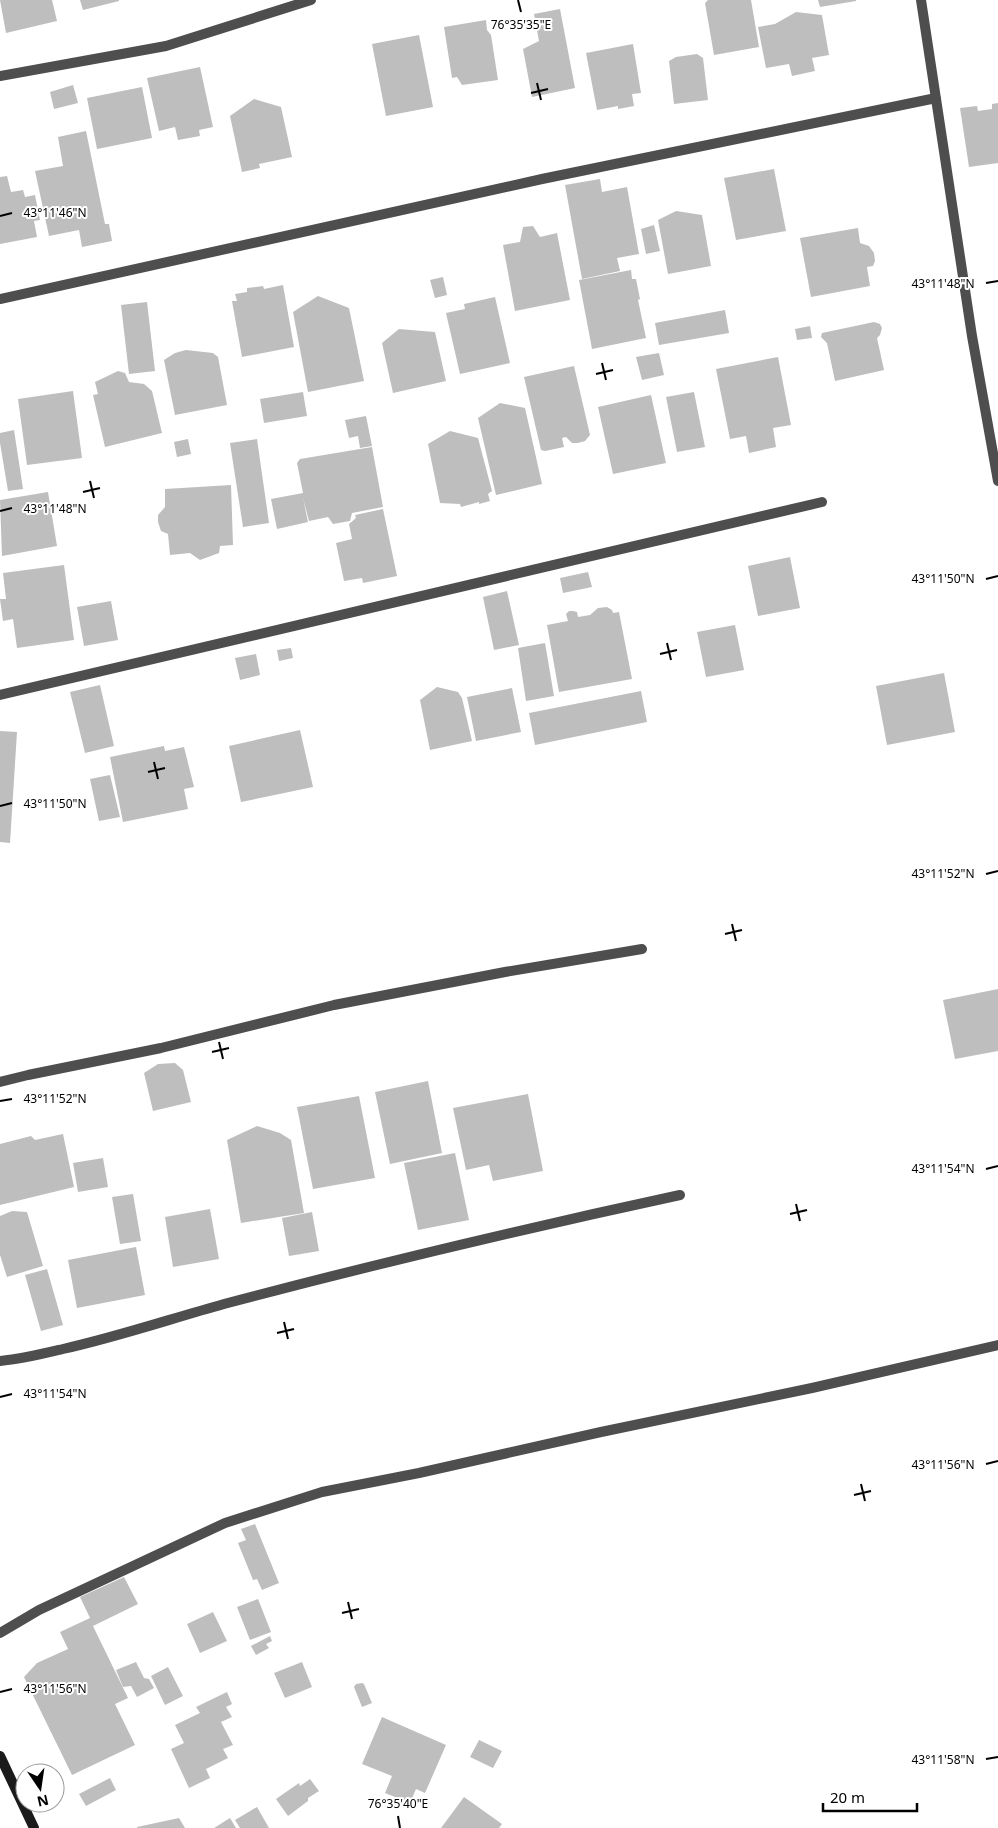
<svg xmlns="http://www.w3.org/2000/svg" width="998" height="1828" font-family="'Noto Sans',sans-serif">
<rect width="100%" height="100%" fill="#fff"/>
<path fill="#bebebe" d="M0 0H52L57 21 6 33Z
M80 0H119V1L83 10Z
M708 0H751L759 47 714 55 705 3Z
M818 0H856V1L820 7Z
M560 9 575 88 532 97 523 49 539 41 534 14Z
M796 12 822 15 829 55 812 58 815 71 792 76 789 64 766 68 758 27 775 24Z
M486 20 487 30 491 35 498 80 462 85 457 77 452 78 444 27Z
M419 35 433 107 386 116 372 44Z
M633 44 641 93 632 94 634 106 618 109V106L597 110 586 53Z
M697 54 703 58 708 100 674 104 669 61 676 57Z
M200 67 213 127 199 130 200 136 178 140 175 127 159 131 147 78Z
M73 85 78 103 54 109 50 92Z
M142 87 152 138 97 149 87 98Z
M254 99 281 107 292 157 259 164 260 168 242 172 230 116Z
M998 103V163L969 167 960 108 977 106 978 111 992 109V104Z
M86 131 105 224H109L112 241 82 247 79 230 49 236 35 171 63 166 58 137Z
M774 169 786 231 736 240 724 178Z
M7 176 11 192 23 190 25 197 35 195 40 220 34 221 37 237 0 244V177Z
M600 179 602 192 627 187 639 254 617 258 620 271 582 279 565 185Z
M676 211 702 215 711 266 668 274 658 220Z
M654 225 660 251 646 254 641 229Z
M533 226 540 237 557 233 570 300 515 311 503 245 520 242 523 227Z
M858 228 860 243 869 246 874 253 875 261 873 266 867 267 870 286 811 297 800 238Z
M631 270 632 279H636L640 299 638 300 646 338 592 349 579 280Z
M443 277 447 295 435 298 430 280Z
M283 285 294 347 242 357 232 301H237L235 294 247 292V288L263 286 264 289Z
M318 296 349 308 364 381 308 392 293 312Z
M495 297 510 363 460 374 446 313 465 309 464 304Z
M147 302 155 371 129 374 121 305Z
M725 310 729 333 659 345 655 323Z
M874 322 880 324 882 328 880 335 877 338 884 370 835 381 827 343 821 337 822 333Z
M810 326 812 338 797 340 795 329Z
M399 329 435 332 446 381 393 393 382 343Z
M186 350 213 353 218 357 227 405 175 415 164 360 175 353Z
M659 353 664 375 642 380 636 357Z
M778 357 791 425 773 428 776 447 749 453 746 436 730 439 716 369Z
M574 366 590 435 585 441 578 443H572L566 437 562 438 564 447 545 451 541 450 524 377Z
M118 371 125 373 129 382 144 384 152 391 162 433 105 447 93 395 98 394 95 382Z
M73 391 82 458 27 465 18 399Z
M303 392 307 416 264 423 260 399Z
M694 392 705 447 677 452 666 397Z
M651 395 666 463 613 474 598 407Z
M500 403 525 408 542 484 496 495 478 418Z
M366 416 372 446 360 448 358 436 349 438 345 420Z
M14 430 23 489 8 491 0 443V433Z
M450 431 478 438 492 491 488 494 490 501 479 504V502L461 507 460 504 440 503 428 444Z
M188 439 191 454 177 457 174 442Z
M257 439 269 523 243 527 230 443Z
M372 447 383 507 352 513 350 521 333 524 328 517 309 521 303 498 308 522 277 529 271 499 303 493 297 463 300 459Z
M231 485 233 545 220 546 219 553 200 560 190 553 170 555 168 534 161 531 158 522V515L165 507V489Z
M48 492 57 546 2 556 0 500Z
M383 509 397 576 363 583 362 578 344 581 336 543 352 539 349 524 356 518 355 515Z
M790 557 800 608 758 616 748 566Z
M64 565 74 640 17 648 13 619 3 621 0 599H6L3 573Z
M588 572 592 587 563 593 560 578Z
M507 591 519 645 494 650 483 597Z
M111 601 118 640 84 646 77 607Z
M607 607 612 610 613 613 619 612 632 679 559 692 547 625 568 621 566 614 569 611H573L577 612 578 617 590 615 598 608Z
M735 625 744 670 706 677 697 632Z
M545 643 554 696 526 701 518 648Z
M291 648 293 658 279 661 277 650Z
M256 654 260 675 240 680 235 658Z
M944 673 955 732 887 745 876 686Z
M100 685 114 746 85 753 70 692Z
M437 687 458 692 462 698 472 741 430 750 420 700Z
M512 688 521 732 476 741 467 697Z
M641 691 647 722 535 745 529 713Z
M300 730 313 787 241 802 229 746Z
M0 731 17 732 10 843 0 842Z
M164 746 165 751 184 747 194 787 184 789 188 809 123 822 110 757Z
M110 775 120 817 99 821 90 779Z
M998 989V1051L955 1059 943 1000Z
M175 1063 183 1070 191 1102 153 1111 144 1073 158 1064Z
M428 1081 442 1153 390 1164 375 1092Z
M528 1094 543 1171 493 1181 489 1165 466 1170 453 1108Z
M359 1096 375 1178 313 1189 297 1107Z
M257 1126 280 1133 291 1140 304 1213 241 1223 227 1140Z
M63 1134 74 1187 0 1205V1144L31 1136 35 1140Z
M455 1153 469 1220 418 1230 404 1163Z
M103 1158 108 1187 78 1192 73 1163Z
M133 1194 141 1241 120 1244 112 1197Z
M210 1209 219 1259 173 1267 165 1217Z
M12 1211 27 1212 43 1266 7 1277 0 1255V1216Z
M312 1212 319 1251 289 1256 282 1218Z
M136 1247 145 1295 77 1308 68 1260Z
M47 1269 63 1325 41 1331 25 1275Z
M255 1524 279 1583 262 1590 257 1579 253 1580 238 1543 246 1540 241 1529Z
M124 1577 138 1604 93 1626 128 1698 115 1704 135 1745 72 1775 24 1677 37 1663 68 1649 60 1632 90 1618 80 1597Z
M258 1599 271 1632 250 1640 237 1607Z
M213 1612 227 1641 200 1653 187 1624Z
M270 1636 272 1641 266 1644 269 1648 256 1655 251 1646Z
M136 1662 144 1678 149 1679 154 1688 137 1697 131 1686 123 1687 116 1670Z
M302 1662 312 1687 285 1698 274 1673Z
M168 1667 183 1696 165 1705 151 1676Z
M362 1683 364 1684 372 1703 362 1707 354 1687 356 1684Z
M227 1692 232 1704 226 1707 232 1717 221 1722 233 1745 223 1749 228 1758 206 1769 210 1778 189 1788 171 1749 184 1743 175 1725 200 1713 196 1707Z
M382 1717 446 1745 425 1793 416 1789 410 1803 385 1793 392 1776 362 1764Z
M479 1740 502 1751 493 1768 470 1757Z
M110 1778 116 1790 86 1806 79 1794Z
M310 1779 319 1791 308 1798V1801L288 1816 276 1799 299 1783 300 1786Z
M464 1797 502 1824 499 1828H441Z
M257 1807 269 1828H240L235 1820Z
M179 1818 185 1828H137V1827Z
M230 1818 236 1828H214Z"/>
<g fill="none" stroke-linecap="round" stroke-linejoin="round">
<path stroke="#4e4e4e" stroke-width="10" d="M921 0 972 336 998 481
M0 76 166 46 311 0
M0 299 542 179 936 98
M0 695 822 502
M0 1082 28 1075 161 1048 334 1005 505 972 642 949
M0 1361C22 1359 42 1354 63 1349 117 1337 170 1319 224 1304 375 1264 527 1228 680 1195
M0 1633 39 1610 225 1523 322 1492 419 1473 601 1432 812 1388 998 1345"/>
<path stroke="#1b1b1b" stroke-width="10" d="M0 1756 34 1828"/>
</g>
<path fill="none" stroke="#000" stroke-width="2" d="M518 0 521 12M537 83 541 100M531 93 548 89M0 216 12 213M986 283 998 281M602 363 606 380M596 374 613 370M90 481 94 498M83 492 100 488M0 511 12 508M986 579 998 576M667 643 671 660M660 654 677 650M154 762 158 779M148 772 165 768M0 806 12 803M986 874 998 871M732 924 736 941M725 934 742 930M219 1042 223 1059M212 1052 229 1048M0 1101 12 1099M986 1169 998 1166M796 1204 800 1221M790 1214 807 1210M284 1322 288 1339M277 1333 294 1329M0 1397 12 1394M986 1464 998 1461M861 1484 865 1501M854 1495 871 1491M348 1602 352 1619M342 1613 359 1609M0 1692 12 1689M986 1759 998 1757M398 1816 400 1828"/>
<g font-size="12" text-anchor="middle" fill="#000" stroke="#fff" stroke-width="4" stroke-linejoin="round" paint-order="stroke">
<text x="521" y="29">76°35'35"E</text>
<text x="55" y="217">43°11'46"N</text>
<text x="943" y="288">43°11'48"N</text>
<text x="55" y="513">43°11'48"N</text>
<text x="943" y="583">43°11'50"N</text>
<text x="55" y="808">43°11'50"N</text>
<text x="943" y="878">43°11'52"N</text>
<text x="55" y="1103">43°11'52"N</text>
<text x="943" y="1173">43°11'54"N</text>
<text x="55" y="1398">43°11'54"N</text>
<text x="943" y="1469">43°11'56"N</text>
<text x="55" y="1693">43°11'56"N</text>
<text x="943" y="1764">43°11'58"N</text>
<text x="398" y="1808">76°35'40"E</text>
</g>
<g transform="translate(40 1788) rotate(167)"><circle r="24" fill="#ffffff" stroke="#999999"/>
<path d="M0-4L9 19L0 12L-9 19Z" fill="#000000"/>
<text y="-8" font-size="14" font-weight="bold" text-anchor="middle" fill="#000000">N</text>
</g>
<path d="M823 1803v8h94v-8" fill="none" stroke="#000000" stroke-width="2.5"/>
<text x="830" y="1803" font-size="15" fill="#000000" stroke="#ffffff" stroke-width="4" paint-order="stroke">20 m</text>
</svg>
